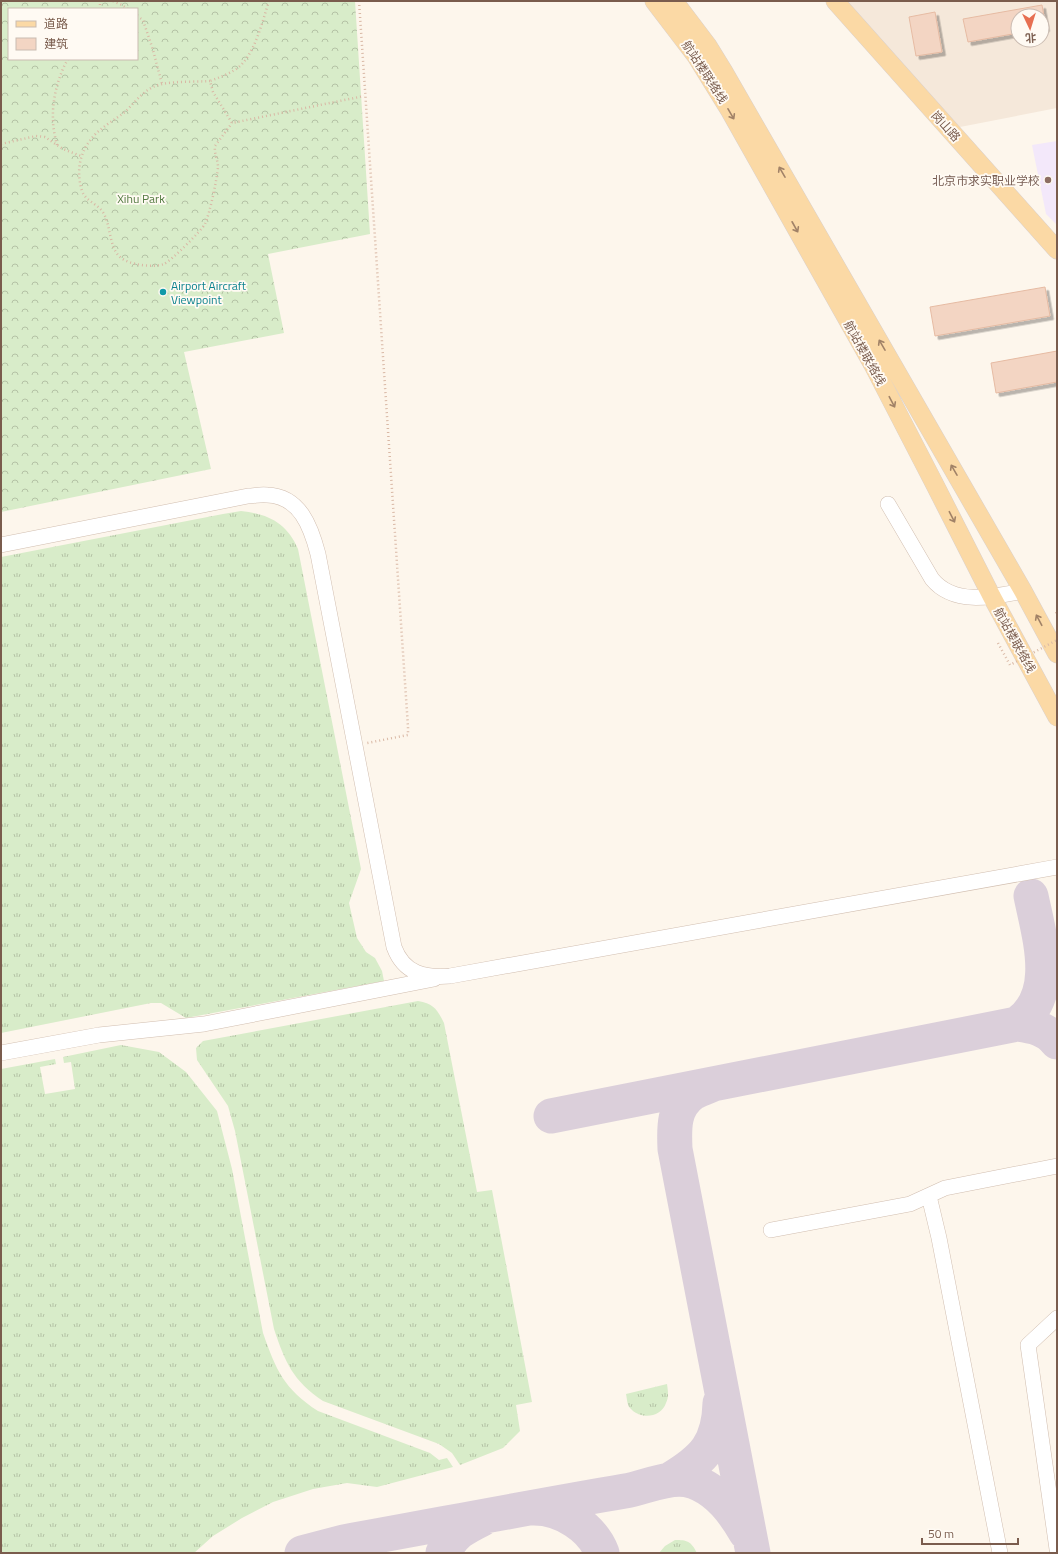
<svg xmlns="http://www.w3.org/2000/svg" width="1058" height="1554" font-family="'Titillium Web','Noto Sans SC',sans-serif">
<defs>
<pattern id="grass-tufts" width="24" height="20" patternUnits="userSpaceOnUse"><rect width="24" height="20" fill="#d8ecc9"/><path d="M3 7l-1-3M5 7V3M7 7l1-3M15 17l-1-3M17 17v-4M19 17l1-3" fill="none" stroke="#b4c2a5"/></pattern>
<pattern id="forest-crowns" width="20" height="18" patternUnits="userSpaceOnUse"><rect width="20" height="18" fill="#d8ecc9"/><path d="M2 6a3 3 0 1 1 6 0M12 15a3 3 0 1 1 6 0" fill="none" stroke="#b4c2a5"/></pattern>
<filter id="shadow"><feDropShadow dx="3.5" dy="3.5" stdDeviation="0" flood-color="#0004"/></filter>
</defs>
<rect width="100%" height="100%" fill="#fdf6ec"/>
<path fill="#f5e8da" fill-rule="evenodd" d="M843 1H1057V108L960 127ZM1018 16H1042V40H1018Z"/>
<path fill="#f3e8fa" d="M1057 141V225L1046 214 1032 145Z"/>
<path fill="url(#grass-tufts)" d="M241 511C268 514 287 523 298 549L361 869 349 903 357 938 366 952 375 958 382 971 384 981 186 1018 161 1003H151L1 1033V557L223 514Z
M418 1001C434 1004 437 1009 444 1023L477 1192 492 1190 532 1402 516 1405 520 1431 503 1448 460 1465 452 1453 439 1444 323 1401C293 1381 285 1362 274 1329L235 1131 228 1106 197 1060 196 1048 203 1041Z
M121 1045 159 1052 186 1072 217 1111 232 1169 263 1333C276 1370 284 1389 318 1411L430 1453 439 1460 447 1458 453 1467 377 1487 347 1483 313 1489 273 1502 242 1518 213 1536 194 1553H1V1069L55 1059 56 1064 40 1067 45 1094 75 1089 71 1062 64 1063 63 1057Z
M667 1384C668 1391 669 1397 666 1403 661 1418 640 1420 630 1408 627 1405 627 1398 626 1394Z
M675 1540C687 1540 691 1541 697 1553H659L665 1546Z"/>
<path fill="url(#forest-crowns)" fill-rule="evenodd" d="M1 1H355L370 234 268 254 284 333 184 352 211 469 1 512ZM9 9H137V59H9Z"/>
<g fill="none" stroke-linecap="round" stroke-linejoin="round">
<path stroke="#dbcfda" stroke-width="35" d="M1017 1024C1058 996 1040 939 1031 896
M711 1085C705 1088 698 1090 693 1093 673 1107 674 1128 675 1149L753 1553
M551 1116 1017 1024C1033 1026 1047 1029 1057 1042
M671 1479C704 1459 719 1444 720 1403
M534 1508C562 1508 592 1527 602 1553
M344 1542C438 1525 531 1507 625 1491 644 1488 668 1476 687 1480 715 1486 733 1510 746 1533
M302 1553 344 1542 368 1546
M443 1553C454 1533 462 1529 482 1519"/>
</g>
<path fill="#f3d5c3" stroke="#e6bba3" filter="url(#shadow)" d="M1042 5 1046 28H1042V16H1018V33L968 42 963 19Z
M935 12 942 52 916 56 909 17Z
M1045 287 1050 316 935 336 930 307Z
M1057 351V382L996 393 991 363Z"/>
<g fill="none" stroke-linecap="round" stroke-linejoin="round">
<g stroke="#d1beb0" stroke-width="16">
<path id="minor" d="M888 504 932 579C954 606 993 597 1023 591
M1 545 248 496C254 496 261 494 267 495 300 496 311 527 318 554L394 947C404 974 425 978 450 976L1057 867
M1 1053 99 1035 204 1024 434 979
M929 1196 939 1238 1000 1553
M771 1230 910 1204 945 1188 1057 1166
M1057 1318 1028 1345 1057 1549"/>
</g>
<g stroke="#dad1cd" stroke-width="19">
<path id="major" d="M654 1 696 56 730 111 873 365 935 485 992 597 1057 717
M674 1 708 46 724 72 1023 591 1057 654
M835 1 1057 250"/>
</g>
<path stroke="#d9b8a5" stroke-width="2.5" stroke-dasharray="1 3" stroke-linecap="butt" d="M113 1 122 5 128 9
M269 1C262 22 254 60 233 71 226 75 218 78 210 81L213 92 232 123 364 96
M359 1 408 727V735L367 743
M100 9V1
M137 16 143 20 153 50 162 84
M210 81C195 82 177 81 162 84 146 87 137 100 126 111 119 117 111 121 104 127 83 142 74 165 82 191 86 202 99 204 104 214 111 227 109 247 120 257 129 265 153 268 164 264 171 261 202 230 205 224 210 213 217 179 218 167 218 160 214 154 215 146L232 123
M1 144 36 136 45 137 63 149 81 156
M57 145C55 137 53 128 53 120 52 100 58 76 68 59
M1056 612 1057 614"/>
<use href="#minor" stroke="#fff" stroke-width="15"/>
<use href="#major" stroke="#fbd9a5" stroke-width="18"/>
<path stroke="#d9b8a5" stroke-width="2.5" stroke-dasharray="1 3" stroke-linecap="butt" d="M998 643 1010 665 1057 640"/>
</g>
<defs><path id="oneway-shaft" d="M-6 0H5M1.5-3L5.5 0L1.5 3" fill="none" stroke-width="1.6" stroke-linecap="round" stroke-linejoin="round"/></defs>
<g stroke="#a18267">
<use href="#oneway-shaft" transform="translate(731 114) rotate(60)"/>
<use href="#oneway-shaft" transform="translate(782 172) rotate(-120)"/>
<use href="#oneway-shaft" transform="translate(795 227) rotate(61)"/>
<use href="#oneway-shaft" transform="translate(882 345) rotate(-120)"/>
<use href="#oneway-shaft" transform="translate(892 402) rotate(62)"/>
<use href="#oneway-shaft" transform="translate(954 470) rotate(-120)"/>
<use href="#oneway-shaft" transform="translate(952 517) rotate(63)"/>
<use href="#oneway-shaft" transform="translate(1039 620) rotate(-118)"/>
</g>
<circle fill="#8d6e63" stroke="#fffaf3" stroke-width="1.5" cx="1048" cy="180" r="4"/>
<circle fill="#0f9aa8" stroke="#fffaf3" stroke-width="1.5" cx="163" cy="292" r="4"/>
<g text-anchor="middle" dominant-baseline="central" stroke-width="3.5" stroke-linejoin="round" paint-order="stroke">
<g font-size="12" fill="#7a5c4d" stroke="#fffaf3">
<text transform="translate(705 72) rotate(57)">航站楼联络线</text>
<text transform="translate(946 126) rotate(48)">岗山路</text>
<text transform="translate(865 353) rotate(61)">航站楼联络线</text>
<text transform="translate(1015 640) rotate(61)">航站楼联络线</text>
</g>
<g font-size="12" fill="#785e54" stroke="#fffaf3" text-anchor="end">
<text x="1040" y="180">北京市求实职业学校</text>
</g>
<g font-size="12" fill="#537a41" stroke="#fffaf3">
<text x="141" y="198">Xihu Park</text>
</g>
<g font-size="12" fill="#0d838f" stroke="#fffaf3" text-anchor="start">
<text x="171" y="285">Airport Aircraft<tspan x="171" dy="14">Viewpoint</tspan></text>
</g>
</g>
<rect width="1058" height="1554" fill="none" stroke="#7a5c4d" stroke-width="4"/>
<rect x="8" y="8" width="130" height="52" fill="#fffaf3" stroke="#cabbb1"/>
<rect x="16" y="21" width="20" height="6" fill="#fbd9a5" stroke="#cabbb1"/>
<text x="44" y="28" font-size="12" fill="#7a5c4d">道路</text>
<rect x="16" y="38" width="20" height="12" fill="#f3d5c3" stroke="#cabbb1"/>
<text x="44" y="48" font-size="12" fill="#7a5c4d">建筑</text>
<g transform="translate(1030 28) rotate(176)"><circle r="19" fill="#fffaf3" stroke="#cabbb1"/>
<path d="M0-3L7 15L0 10L-7 15Z" fill="#e76f51"/>
<text y="-6" font-size="11" font-weight="bold" text-anchor="middle" fill="#7a5c4d">北</text>
</g>
<path d="M922 1538v6h96v-6" fill="none" stroke="#7a5c4d" stroke-width="2"/>
<text x="928" y="1538" font-size="12" fill="#7a5c4d" stroke="#fffaf3" stroke-width="3" paint-order="stroke">50 m</text>
</svg>
